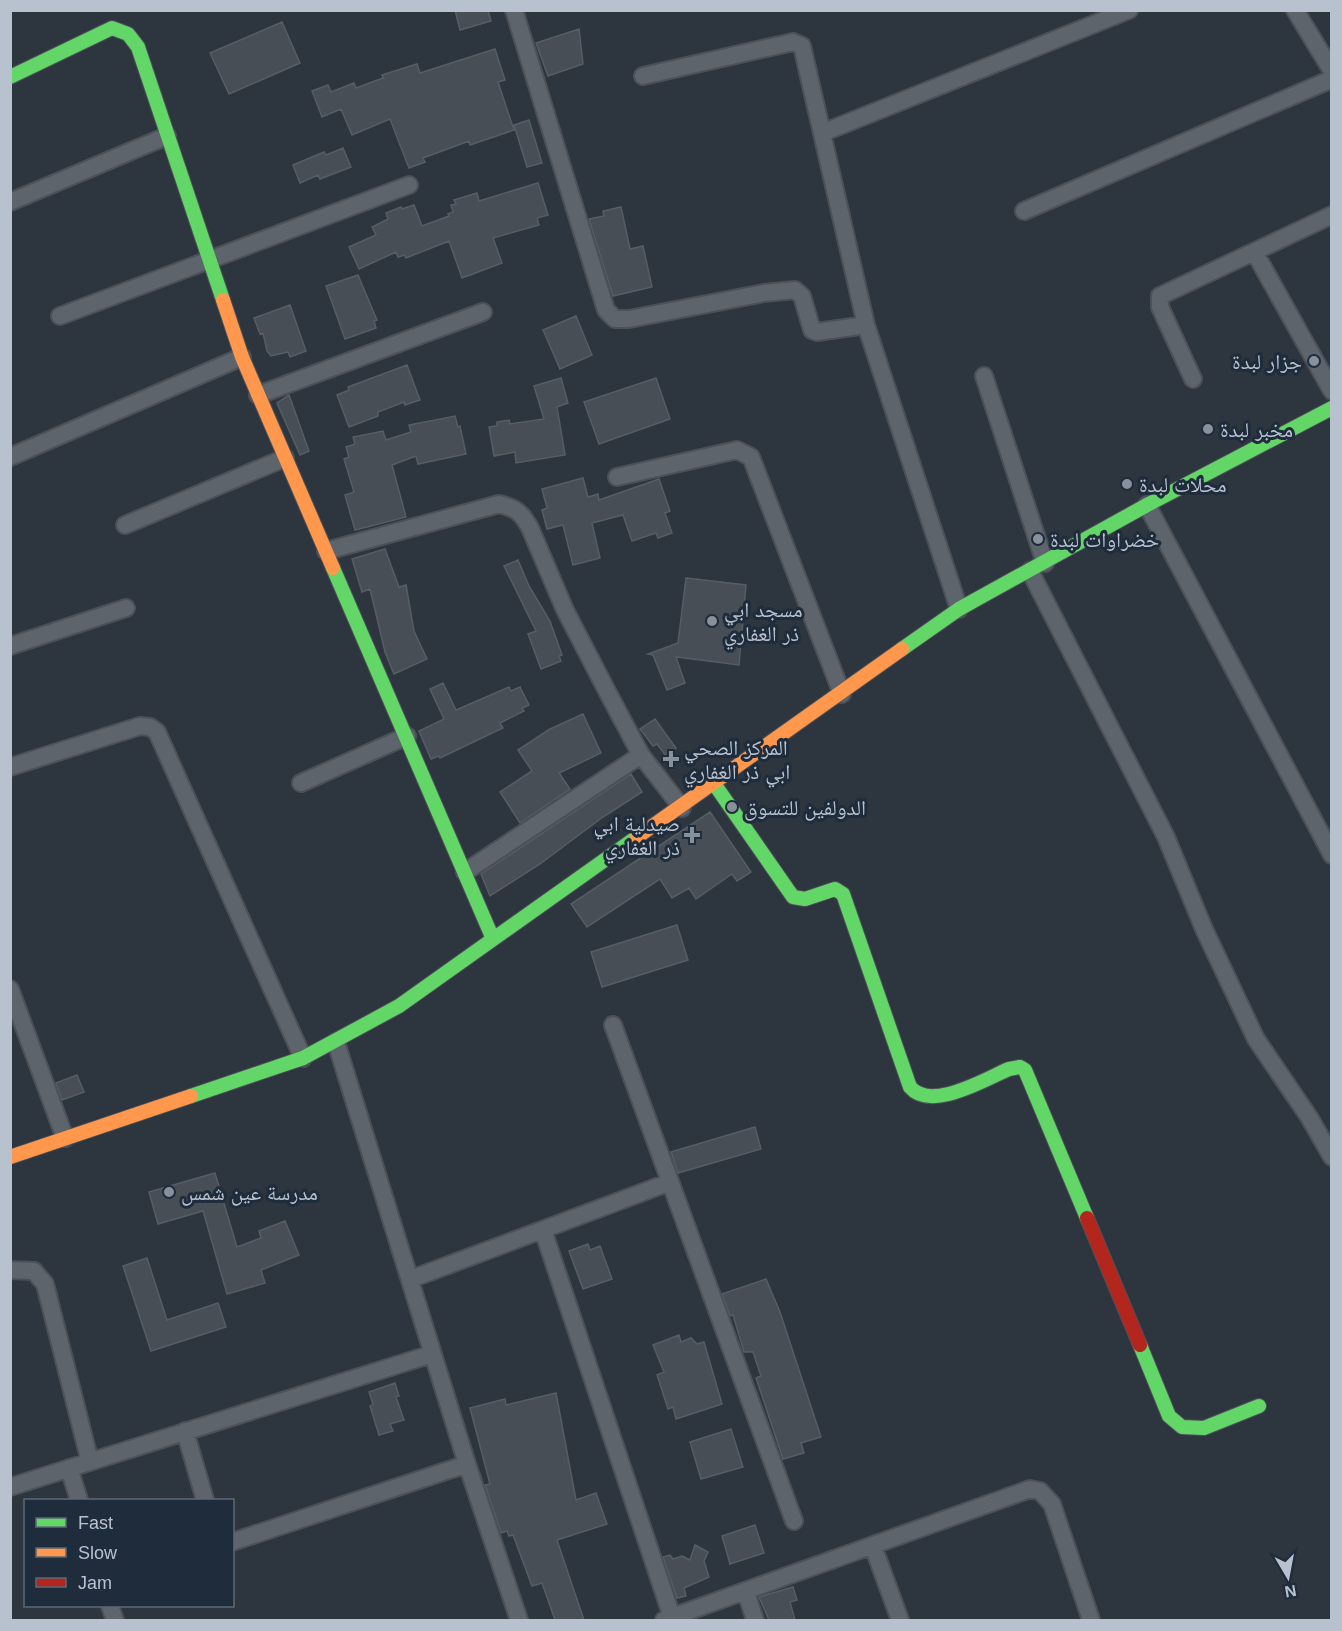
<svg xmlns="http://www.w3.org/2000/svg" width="1342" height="1631" font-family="Arial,'Noto Naskh Arabic',sans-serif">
<rect width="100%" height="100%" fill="#2d353e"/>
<path fill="#474e56" stroke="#555d65" stroke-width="1.5" d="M455 10H488L491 21 460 30Z
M282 22 300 63 229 94 210 53Z
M579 29 583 64 548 76 536 43Z
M495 49 505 80 498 82 514 130 470 145 469 141 423 158 425 162 409 168 390 119 352 135 341 109 322 117 312 91 328 85 331 92 354 83 356 88 383 78 382 75 417 64 420 73Z
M529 120 542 163 527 167 514 125Z
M343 148 351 167 320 179 318 175 300 183 293 165 324 152 326 155Z
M538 183 548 215 537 218 539 225 493 238 502 263 462 278 449 241 406 258 405 255 398 257 396 252 359 269 349 247 376 235 372 227 388 219 386 213 401 207 402 209 414 205 422 226 449 216 448 214 453 212 451 205 456 204 454 200 477 193 479 201Z
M621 207 630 249 643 246 652 287 613 296 589 219 604 216 603 211Z
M358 275 377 320 374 321 376 328 345 339 326 286Z
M290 305 306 351 290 357 288 352 271 356 267 351 263 333 260 334 254 318Z
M576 316 592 355 560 369 543 330Z
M407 365 420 400 405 405 404 402 378 412V416L349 427 337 395 349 390 348 387Z
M561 378 568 403 557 407 565 455 516 463 515 452 494 456 489 427 497 426V422L509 420 510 424 544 419 534 386Z
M656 378 670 419 599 444 584 402Z
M289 395 309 451 300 455 277 403Z
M455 416 458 427 460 426 466 454 418 464 416 456 392 465 406 517 355 530 345 495 354 492 344 459 349 457 346 447 355 444 353 437 383 431 386 440 411 432 409 425Z
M583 478 588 497 598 494 599 500 659 479 670 511 665 513 672 533 658 538 656 533 632 541 623 515 592 523 600 558 573 565 563 525 547 529 542 510 547 508 542 489Z
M385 549 399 587 406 585 414 631 427 659 394 674 385 652 370 589 362 592 352 559Z
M518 560 529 586 550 621 562 655 559 656 561 661 541 669 528 634 536 631 504 566Z
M686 578 746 585 739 665 676 657 685 683 667 690 653 655 648 654 678 643Z
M443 683 456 710 509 687 511 691 520 687 529 705 522 708 524 711 500 723 503 728 440 758 439 756 431 759 419 731 444 719 430 689Z
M583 714 601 753 559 773 570 789 520 823 500 792 532 771 518 750 550 729Z
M655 719 676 748 666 756 657 744 653 746 640 729Z
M631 774 642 792 603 817 540 864 490 896 481 874Z
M710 812 751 872 737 881 732 874 696 899 689 888 672 898 660 879 587 927 571 904Z
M677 925 688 960 602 987 591 952Z
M77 1075 84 1092 62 1100 56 1083Z
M755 1127 761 1149 678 1173 671 1152Z
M215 1173 237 1247 261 1238 259 1231 285 1221 299 1255 261 1270 265 1283 227 1294 203 1211 158 1224 149 1192Z
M588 1244 590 1250 600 1246 612 1279 583 1289 569 1251Z
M147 1258 167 1320 218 1303 226 1327 151 1351 123 1266Z
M766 1279 780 1312 821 1437 801 1443 804 1453 783 1459 756 1378 761 1376 753 1352H744L733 1315 730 1316 722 1294Z
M679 1335 681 1342 691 1338 697 1344 704 1342 722 1404 676 1419 673 1407 668 1409 657 1375 664 1372 653 1345Z
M395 1383 399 1396 396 1397 404 1420 390 1424 393 1431 379 1435 370 1406 373 1404 369 1392Z
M556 1393 576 1500 596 1493 607 1524 557 1540 584 1620H555L542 1583 532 1586 513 1535 509 1536 507 1531 501 1533 485 1485 490 1484 470 1408 505 1399 506 1405Z
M731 1429 743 1467 701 1479 690 1442Z
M755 1525 764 1553 730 1564 722 1536Z
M695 1545 708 1552 704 1561 709 1577 684 1588 686 1596 677 1598 663 1557 670 1555 673 1559 682 1556 690 1560Z
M793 1587 797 1600 790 1602 795 1620H769L759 1597Z"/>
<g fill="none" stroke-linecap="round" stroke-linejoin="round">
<g stroke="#4c5158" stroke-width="20">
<path id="street" d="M514 10 606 310 615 319H629L764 293 795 290 802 296 812 330 817 332 866 325
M1295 10 1332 71
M643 76 793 42 802 46 866 325 959 609
M822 133 1129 10
M10 202 167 136
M1024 211 1332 79
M1255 253 1332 391
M60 316 409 185
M984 376 1045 563
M1193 379 1160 307V296L1332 215
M258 395 483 312
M10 457 242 357
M617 477 737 450 751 457 842 694
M1147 505 1332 855
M125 525 285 458
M326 551 499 504C516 508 522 513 530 528L565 610 608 693 641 755 682 808
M1030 571 1166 837 1204 929 1256 1039 1309 1117 1332 1157
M10 646 126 608
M10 767 140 726 150 727 157 732 303 1058
M301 783 407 736
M465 872 641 755
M10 989 65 1138
M613 1025 794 1521
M336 1042 467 1464 519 1620
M543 1230 673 1620
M10 1270 34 1271 45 1284 90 1462
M411 1279 670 1182
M185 1431 205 1500
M69 1468 79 1500
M10 1487 432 1354
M232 1542 467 1464
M873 1546 900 1620
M746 1592 755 1620
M110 1606 115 1620
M664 1620 1030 1489 1040 1491 1052 1504 1091 1620"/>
</g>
<g stroke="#4c5158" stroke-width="16">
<path id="fast" d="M10 77 112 28 128 34 138 47 223 300
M333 568 493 939
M902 649 959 609 1147 505 1332 408
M715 785 793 897 805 899 835 889 843 894 910 1087C931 1112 985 1079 1009 1069L1020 1067 1025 1070 1087 1218
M191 1096 303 1058 399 1006 637 837
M1140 1345 1169 1416 1182 1427 1204 1428 1259 1406"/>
</g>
<g stroke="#4c5158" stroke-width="16">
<path id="slow" d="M223 300 242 357 333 568
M637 837 902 649
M10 1157 191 1096"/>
</g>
<g stroke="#4c5158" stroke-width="16">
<path id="jam" d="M1087 1218 1140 1345"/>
</g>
<use href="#street" stroke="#5e646b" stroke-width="16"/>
<use href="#fast" stroke="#63d668" stroke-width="14"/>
<use href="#slow" stroke="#ff974d" stroke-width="14"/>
<use href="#jam" stroke="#b3261e" stroke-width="14"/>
</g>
<g fill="#87919c" stroke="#1f2c3b" stroke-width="2">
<circle cx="1314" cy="361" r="6"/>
<circle cx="1208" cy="429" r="6"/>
<circle cx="1127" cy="484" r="6"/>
<circle cx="1038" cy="539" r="6"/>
<circle cx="712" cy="621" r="6"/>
<path d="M668 750h6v6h6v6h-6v6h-6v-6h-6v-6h6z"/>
<circle cx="732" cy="807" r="6"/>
<path d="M689 826h6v6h6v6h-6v6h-6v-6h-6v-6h6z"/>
<circle cx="169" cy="1192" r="6"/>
</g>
<g text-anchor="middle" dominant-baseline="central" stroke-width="6" stroke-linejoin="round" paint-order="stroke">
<g font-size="21" fill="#b8c2ce" stroke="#1f2c3b" text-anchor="start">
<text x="1302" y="361" text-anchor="end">جزار لبدة</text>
<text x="1220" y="429">مخبر لبدة</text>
<text x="1139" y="484">محلات لبدة</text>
<text x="1050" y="539">خضراوات لبدة</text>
<text x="724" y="609">مسجد ابي<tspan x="724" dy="24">ذر الغفاري</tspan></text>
<text x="684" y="747">المركز الصحي<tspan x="684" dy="24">ابي ذر الغفاري</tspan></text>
<text x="744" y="807">الدولفين للتسوق</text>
<text x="680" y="823" text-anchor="end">صيدلية ابي<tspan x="680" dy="24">ذر الغفاري</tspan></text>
<text x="181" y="1192">مدرسة عين شمس</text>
</g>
</g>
<rect width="1342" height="1631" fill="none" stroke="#b8c2ce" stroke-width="24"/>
<rect x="24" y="1499" width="210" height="108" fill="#1f2c3b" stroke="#5c6876" stroke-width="1.5"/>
<rect x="36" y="1518" width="30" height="9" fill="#63d668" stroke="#5c6876" stroke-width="1.5"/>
<text x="78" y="1529" font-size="18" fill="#b8c2ce">Fast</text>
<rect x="36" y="1548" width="30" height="9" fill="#ff974d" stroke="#5c6876" stroke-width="1.5"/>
<text x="78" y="1559" font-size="18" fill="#b8c2ce">Slow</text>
<rect x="36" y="1578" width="30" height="9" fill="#b3261e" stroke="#5c6876" stroke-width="1.5"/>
<text x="78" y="1589" font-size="18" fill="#b8c2ce">Jam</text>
<g transform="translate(1288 1577) rotate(170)" stroke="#1f2c3b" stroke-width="4.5" paint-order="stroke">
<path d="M0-4.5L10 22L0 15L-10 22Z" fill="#b8c2ce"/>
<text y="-9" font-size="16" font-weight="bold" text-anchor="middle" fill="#b8c2ce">N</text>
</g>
</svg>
